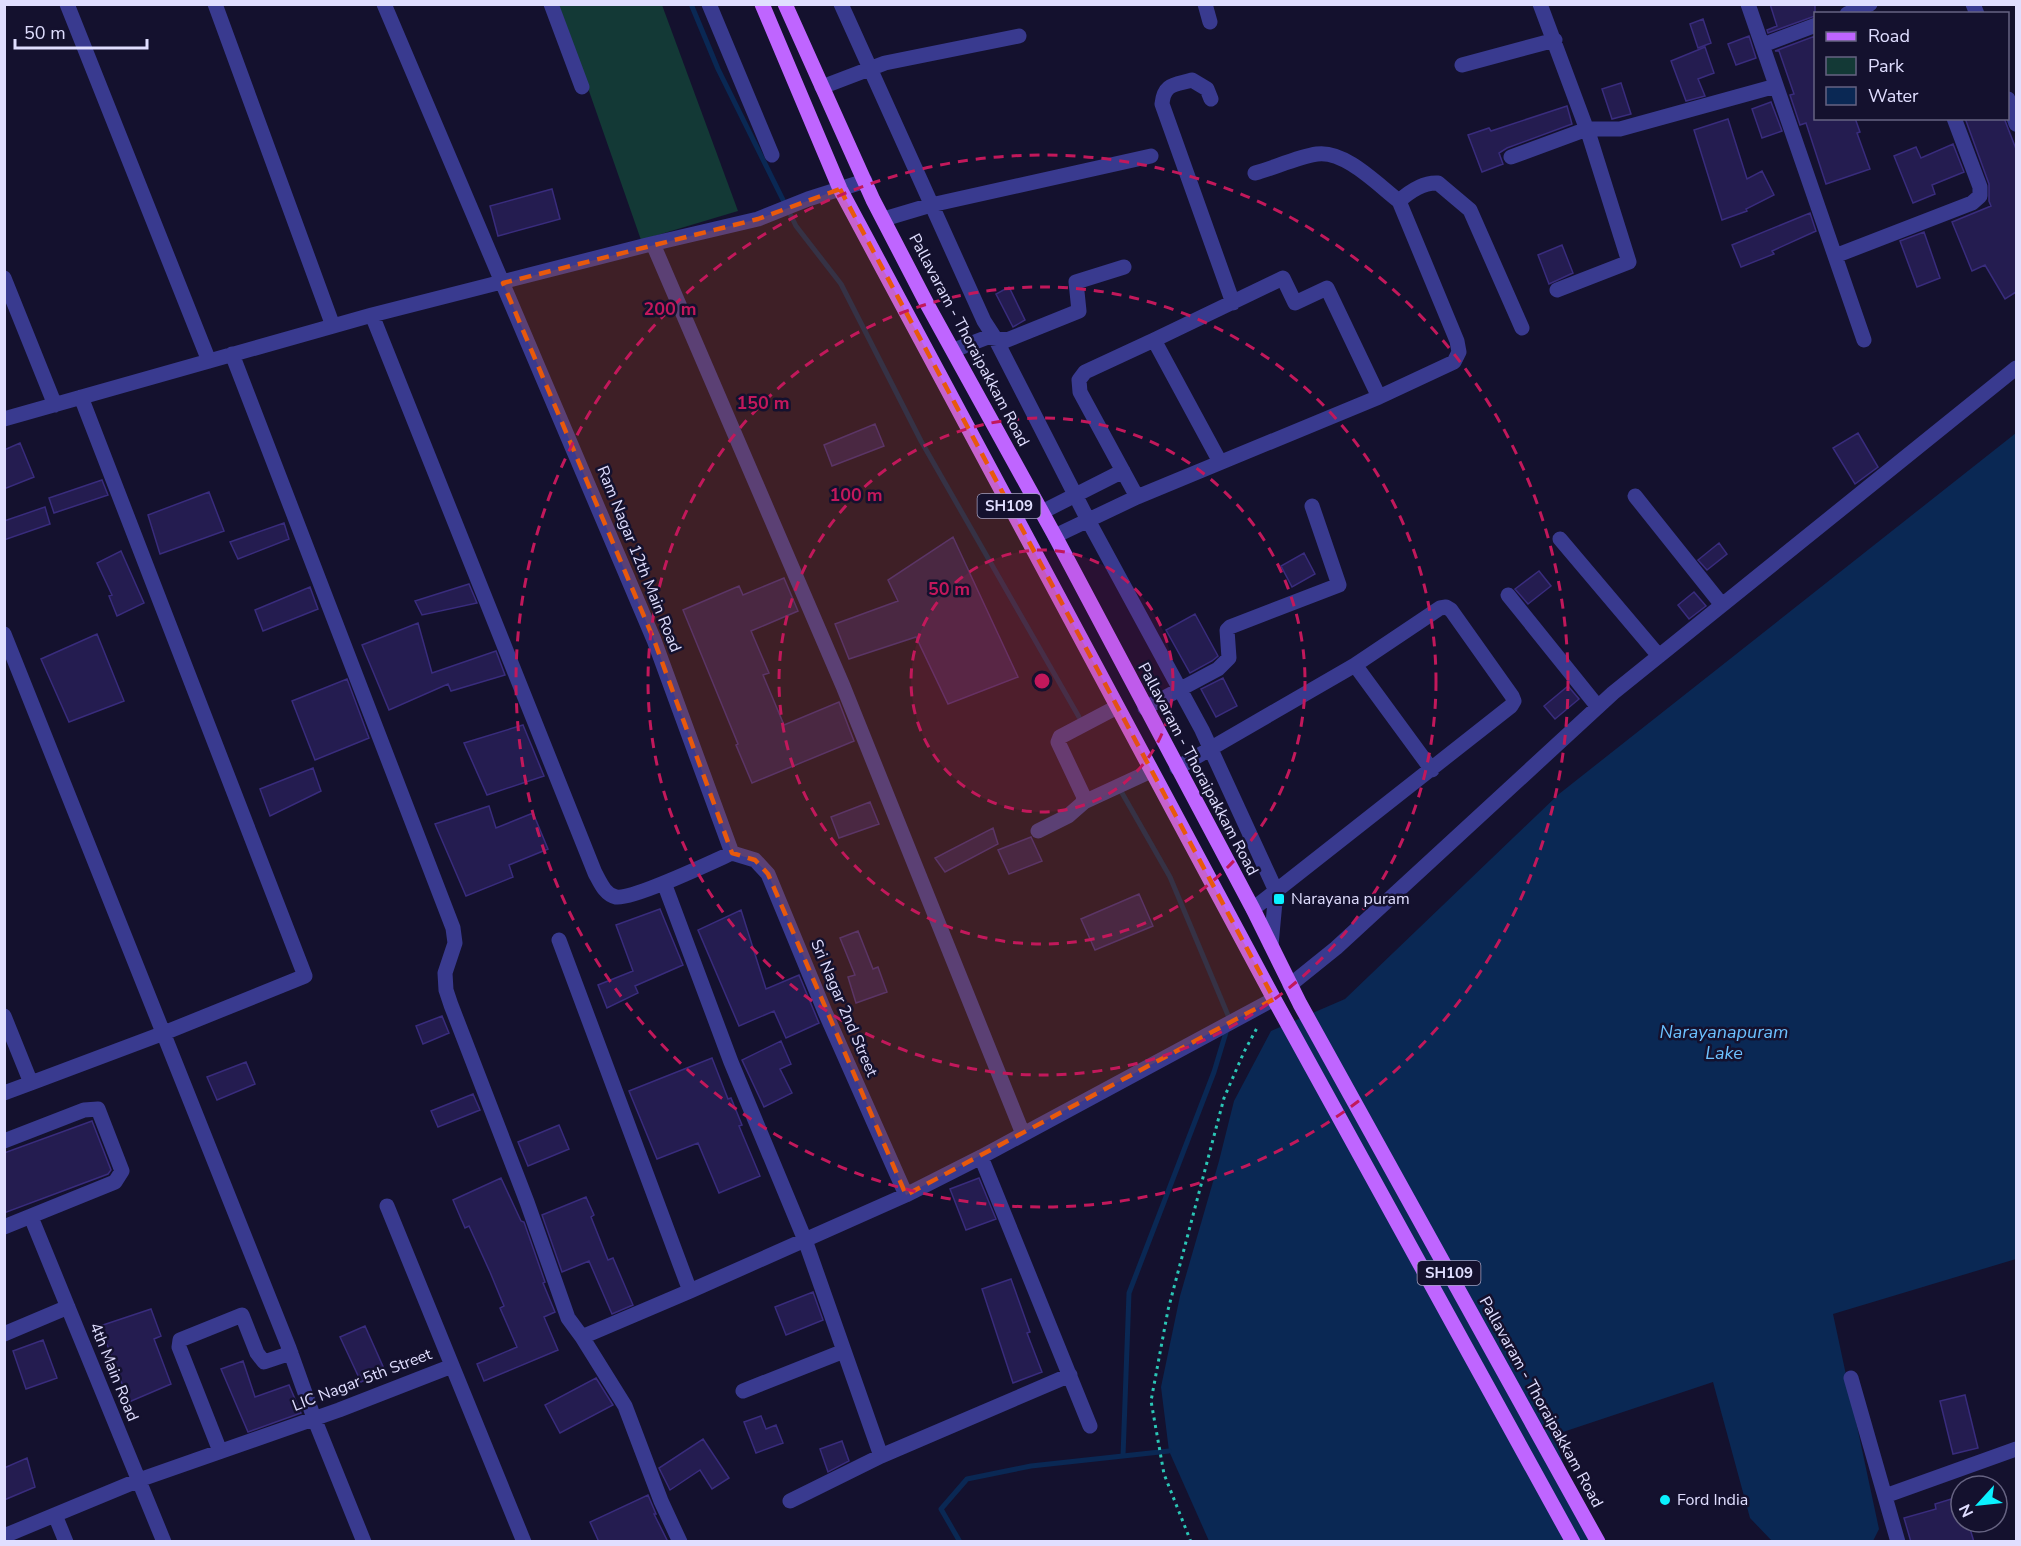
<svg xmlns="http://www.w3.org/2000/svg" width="2021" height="1546" font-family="'Nunito Sans',sans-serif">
<rect width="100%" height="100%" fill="#14112e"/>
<path fill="#133936" d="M559 5H662L738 211 641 240Z"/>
<path fill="#0a2854" d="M2016 433V1259L1833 1314 1879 1529 1873 1541H1772L1750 1518 1713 1382 1554 1435 1589 1541H1209L1169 1451 1161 1387 1180 1296 1219 1161 1234 1101 1271 1031 1345 999 1559 794Z"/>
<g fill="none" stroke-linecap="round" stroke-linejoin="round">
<path stroke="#0a2854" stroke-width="5" d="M691 4 718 69 796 226 841 284 921 441 1079 717
M1122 793 1170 877 1230 1020
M1123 1456 1129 1293 1214 1072 1227 1029
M960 1542 941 1509 967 1479 1031 1466 1169 1451"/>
</g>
<path fill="#241c50" stroke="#392c7d" stroke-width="1.5" d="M1770 4H1815V16L1768 33 1767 30 1777 26Z
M1703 19 1711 43 1698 48 1690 24Z
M1749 36 1756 58 1736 65 1728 44Z
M1815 36V118H1855L1860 132 1857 133 1870 169 1826 184 1806 123 1800 125 1790 95 1794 94 1779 51H1775Z
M1705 47 1714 73 1698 79 1705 96 1686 101 1671 61Z
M1621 83 1631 114 1612 119 1602 89Z
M1771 102 1782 131 1762 138 1752 109Z
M1567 106 1572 124 1507 148 1499 153 1503 164 1482 172 1468 135 1489 128 1491 131Z
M1965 118H2004L2016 149V292L2005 299 1985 265 1972 271 1952 222 1991 206 1989 201V184Z
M1728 119 1747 179 1762 171 1774 195 1746 209 1747 211 1722 220 1694 130Z
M1953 144 1964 172 1932 185 1935 194 1913 203 1894 156 1916 147 1921 158Z
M552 189 560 219 498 236 490 206Z
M1810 213 1816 231 1772 251 1774 254 1741 267 1732 245Z
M1924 232 1940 278 1917 287 1900 241Z
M1562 245 1573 273 1549 284 1538 255Z
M1009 287 1025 320 1013 327 996 294Z
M875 424 884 446 832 466 824 445Z
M1858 433 1878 467 1855 484 1833 448Z
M20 443 34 477 4 489V450Z
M102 480 108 495 54 513 49 498Z
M209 492 224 531 160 554 148 515Z
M45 507 50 524 4 540V521Z
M284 523 289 539 238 559 230 542Z
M953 537 1018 677 948 704 916 637 849 659 835 624 898 601 888 580Z
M1719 543 1727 554 1707 570 1698 560Z
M121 551 144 603 117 616 109 596 112 595 97 563Z
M1304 553 1315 574 1292 587 1281 566Z
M1539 571 1551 586 1528 604 1515 589Z
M784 578 798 611 751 631 769 673 763 675 784 725 839 702 854 741 752 783 736 745 738 744 683 610 739 586 743 595Z
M469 584 477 603 422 615 415 601Z
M310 587 318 609 263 631 255 610Z
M1694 592 1706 606 1689 619 1678 605Z
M1195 614 1218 656 1212 661 1190 673 1166 630Z
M418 623 432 673 496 651 505 675 451 691 448 684 389 710 362 645Z
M97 634 124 701 69 722 41 659Z
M1223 678 1237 706 1216 717 1201 689Z
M347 679 369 738 315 760 292 701Z
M1568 686 1579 699 1555 719 1544 706Z
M523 725 544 776 487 795 464 743Z
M313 768 321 791 270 816 260 789Z
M870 802 879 824 839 838 831 817Z
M489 806 496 828 533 813 548 849 509 865 513 877 466 896 435 824Z
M993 828 998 844 945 872 935 858Z
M1031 837 1042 861 1009 874 998 850Z
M1139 894 1153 926 1095 950 1081 919Z
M660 909 683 965 635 986 638 993 607 1008 598 985 633 971 616 925Z
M741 910 766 989 799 975 819 1023 786 1038 774 1011 739 1026 698 930Z
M858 931 873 969 878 967 887 992 856 1003 848 977 855 975 840 938Z
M442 1016 449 1033 423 1044 416 1026Z
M781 1041 791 1064 780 1069 792 1093 764 1107 742 1060Z
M712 1058 728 1099 731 1098 742 1125 739 1126 760 1176 719 1193 698 1143 657 1159 629 1091Z
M246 1062 255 1084 217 1100 207 1077Z
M473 1094 480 1110 438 1127 431 1111Z
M92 1121 111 1170 108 1174 4 1213V1153Z
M559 1125 569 1149 528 1166 518 1142Z
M501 1178 521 1221 524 1222 545 1282 543 1283 555 1312 544 1317 558 1350 484 1381 477 1364 517 1347 500 1308 504 1306 490 1272 469 1226 465 1228 453 1200Z
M979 1178 996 1219 966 1230 950 1189Z
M586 1197 594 1215 591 1217 608 1260 613 1258 633 1305 612 1314 589 1261 562 1272 542 1215Z
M1011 1279 1030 1332 1027 1333 1042 1372 1013 1383 982 1289Z
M813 1292 823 1320 786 1335 775 1307Z
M151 1309 161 1336 154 1339 171 1384 129 1402 100 1326Z
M365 1326 385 1371 361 1382 340 1337Z
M43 1340 57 1378 26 1389 13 1351Z
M243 1361 255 1397 289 1385 301 1413 248 1432 221 1369Z
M596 1378 613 1405 560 1433 545 1405Z
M1965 1395 1978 1448 1953 1454 1940 1401Z
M761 1416 766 1429 776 1425 783 1443 756 1453 744 1422Z
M703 1439 729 1478 712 1489 700 1470 670 1490 659 1468Z
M842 1441 849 1461 828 1472 820 1449Z
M27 1458 35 1487 4 1500V1468Z
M648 1495 656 1514H654L668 1542H599L590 1522Z
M1961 1496V1522H1968L1974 1542H1911L1904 1518 1936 1509 1935 1504Z"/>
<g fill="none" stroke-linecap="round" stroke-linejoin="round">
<path stroke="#2bc6b6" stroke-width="3" stroke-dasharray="3 4.5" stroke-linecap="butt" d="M1191 1542 1164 1474 1151 1401 1168 1310 1224 1098 1244 1052 1258 1026"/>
<path stroke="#393a8f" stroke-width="15" d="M67 4 209 361
M215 4 333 326
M384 4 654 640 732 853
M551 4 582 87
M709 4 772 155
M841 4 984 321 995 338 1088 520 1202 730 1276 891 1271 945
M1205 4 1210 22
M1540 4 1590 138 1629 262 1557 290
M1748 4 1864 340
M1973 4 1977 14
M1847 14 1870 4
M1763 45 1816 25
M1462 65 1555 40
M822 87 885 63 1019 36
M1211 99 1207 89 1192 80C1175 85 1164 83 1162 104L1233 303
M2008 99 2016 124
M1511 157 1587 129H1620L1776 86
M1255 173C1274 168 1297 157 1317 154 1345 150 1378 185 1399 201
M884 219 931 205 1151 156
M653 244 843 686 1023 1134
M1835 256 1972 203 1980 196V187L1954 118
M4 278 55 405
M372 315 595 873C600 882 605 895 616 897 632 900 712 862 732 853
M1154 340 1220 462
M954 350 988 337 1007 340 1079 311 1076 282 1124 267
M232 354 453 928 455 943 445 973 446 990 451 1005 527 1202 568 1318 582 1337 625 1406 661 1501 680 1542
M4 419 372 315 647 245 758 219 808 199 865 181
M1635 496 1722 605
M1137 497 1080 392 1079 380 1085 372 1154 340 1283 278 1295 303 1327 288 1379 397
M1042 512 1123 471
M1055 536 1137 497 1379 397 1454 362 1459 352 1457 341 1399 201C1409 192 1423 182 1438 183L1470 210 1522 328
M1560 539 1659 656
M1508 595 1598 707
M4 634 289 1348 314 1418 364 1542
M1355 665 1432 770
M1145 708 1218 669 1229 658 1227 630 1230 627 1339 585 1312 506
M1177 768 1355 665 1440 608 1446 607 1451 610 1512 696 1514 701 1511 706 1253 909
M1084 802 1151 771
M1038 831 1068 816 1084 802 1083 795 1058 742 1060 737 1117 707
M732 853 755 860 768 874 825 1012 906 1195
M664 883 731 1062 805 1240 881 1456
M559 940 690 1291
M1290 985 1336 948 1613 693 2016 368
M4 1016 31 1083 164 1033 305 976 81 397
M4 1093 31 1083
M4 1141 84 1110 98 1109 122 1171 115 1182 4 1227
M981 1157 1090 1426
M387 1206 524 1542
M31 1217 164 1542
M4 1334 68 1307
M582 1337 690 1291 906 1195 981 1157 1274 999
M1851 1378 1898 1542
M743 1391 844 1351
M220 1451 179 1347 180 1340 242 1315 257 1353 264 1362 291 1353
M1885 1496 2016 1449
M790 1501 881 1456 1070 1375
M55 1515 66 1542
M4 1536 139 1480 339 1410 452 1366"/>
<path stroke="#bf65ff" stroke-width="15" d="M762 4 840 189 1274 999 1573 1542
M785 4 873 200 927 304 1055 536 1253 909 1300 1004 1598 1542"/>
</g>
<path fill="#e8590c" fill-opacity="0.2" stroke="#e8590c" stroke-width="4.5" stroke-dasharray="12 8" stroke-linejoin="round" d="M840 189 1274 999 906 1195 768 874 755 860 732 853 654 640 503 283 758 219Z"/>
<circle cx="1042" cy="681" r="131" fill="#c2185b" fill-opacity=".12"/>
<g fill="none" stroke="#c2185b" stroke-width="3" stroke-dasharray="10 8">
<circle cx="1042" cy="681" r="131"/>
<circle cx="1042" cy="681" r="263"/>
<circle cx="1042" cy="681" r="394"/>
<circle cx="1042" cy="681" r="526"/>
</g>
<g fill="#0af1ff" stroke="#14112e" stroke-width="2">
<rect x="1273" y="893" width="12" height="12" rx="3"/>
<circle cx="1665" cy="1500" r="6"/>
</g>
<g text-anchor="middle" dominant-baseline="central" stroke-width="5" stroke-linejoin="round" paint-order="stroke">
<g fill="#14112e" stroke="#a3a0c0" stroke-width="1.5">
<rect x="977.5" y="494" width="63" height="24" rx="4.5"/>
<rect x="1417.5" y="1261" width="63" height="24" rx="4.5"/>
</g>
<g font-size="15" font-weight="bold" fill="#e0deff">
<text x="1009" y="506">SH109</text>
<text x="1449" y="1273">SH109</text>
</g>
<g font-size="16" fill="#e0deff" stroke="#14112e">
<text transform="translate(969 340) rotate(62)">Pallavaram - Thoraipakkam Road</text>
<text transform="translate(639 559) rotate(68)">Ram Nagar 12th Main Road</text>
<text transform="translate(1198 769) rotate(62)">Pallavaram - Thoraipakkam Road</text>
<text transform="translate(844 1008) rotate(67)">Sri Nagar 2nd Street</text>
<text transform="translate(114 1372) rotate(68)">4th Main Road</text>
<text transform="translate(362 1380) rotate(-21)">LIC Nagar 5th Street</text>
<text transform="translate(1541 1402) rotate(61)">Pallavaram - Thoraipakkam Road</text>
</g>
<g font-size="16" fill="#e0deff" stroke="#14112e" text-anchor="start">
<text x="1291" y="899">Narayana puram</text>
<text x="1677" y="1500">Ford India</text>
</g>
<g font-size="18" font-style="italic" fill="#6cc1ff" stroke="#14112e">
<text x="1724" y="1032">Narayanapuram<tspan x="1724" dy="21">Lake</tspan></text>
</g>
</g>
<circle cx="1042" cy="681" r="9" fill="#c2185b" stroke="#14112e" stroke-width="3"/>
<g font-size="18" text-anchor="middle" font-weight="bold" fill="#c2185b" stroke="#14112e" stroke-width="5" stroke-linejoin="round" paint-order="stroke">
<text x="670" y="315">200 m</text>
<text x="763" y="409">150 m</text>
<text x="856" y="501">100 m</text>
<text x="949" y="595">50 m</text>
</g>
<rect width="2021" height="1546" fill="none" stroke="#e0deff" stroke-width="12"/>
<rect x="1814" y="12" width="195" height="108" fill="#14112e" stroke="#666382" stroke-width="1.5"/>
<rect x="1826" y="32" width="30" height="9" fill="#bf65ff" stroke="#666382" stroke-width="1.5"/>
<text x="1868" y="42" font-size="18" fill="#e0deff">Road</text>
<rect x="1826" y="57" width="30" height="18" fill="#133936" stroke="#666382" stroke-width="1.5"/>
<text x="1868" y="72" font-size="18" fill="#e0deff">Park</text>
<rect x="1826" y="87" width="30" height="18" fill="#0a2854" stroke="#666382" stroke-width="1.5"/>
<text x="1868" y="102" font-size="18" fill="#e0deff">Water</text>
<g transform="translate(1979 1504) rotate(243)"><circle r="28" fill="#14112e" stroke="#666382" stroke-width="1.5"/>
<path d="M0-4.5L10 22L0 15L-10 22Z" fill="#0af1ff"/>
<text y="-9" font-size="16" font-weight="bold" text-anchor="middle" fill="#e0deff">N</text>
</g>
<path d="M15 39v9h132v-9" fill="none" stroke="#e0deff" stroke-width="3"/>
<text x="24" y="39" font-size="18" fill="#e0deff" stroke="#14112e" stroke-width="4.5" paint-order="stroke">50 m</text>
</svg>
